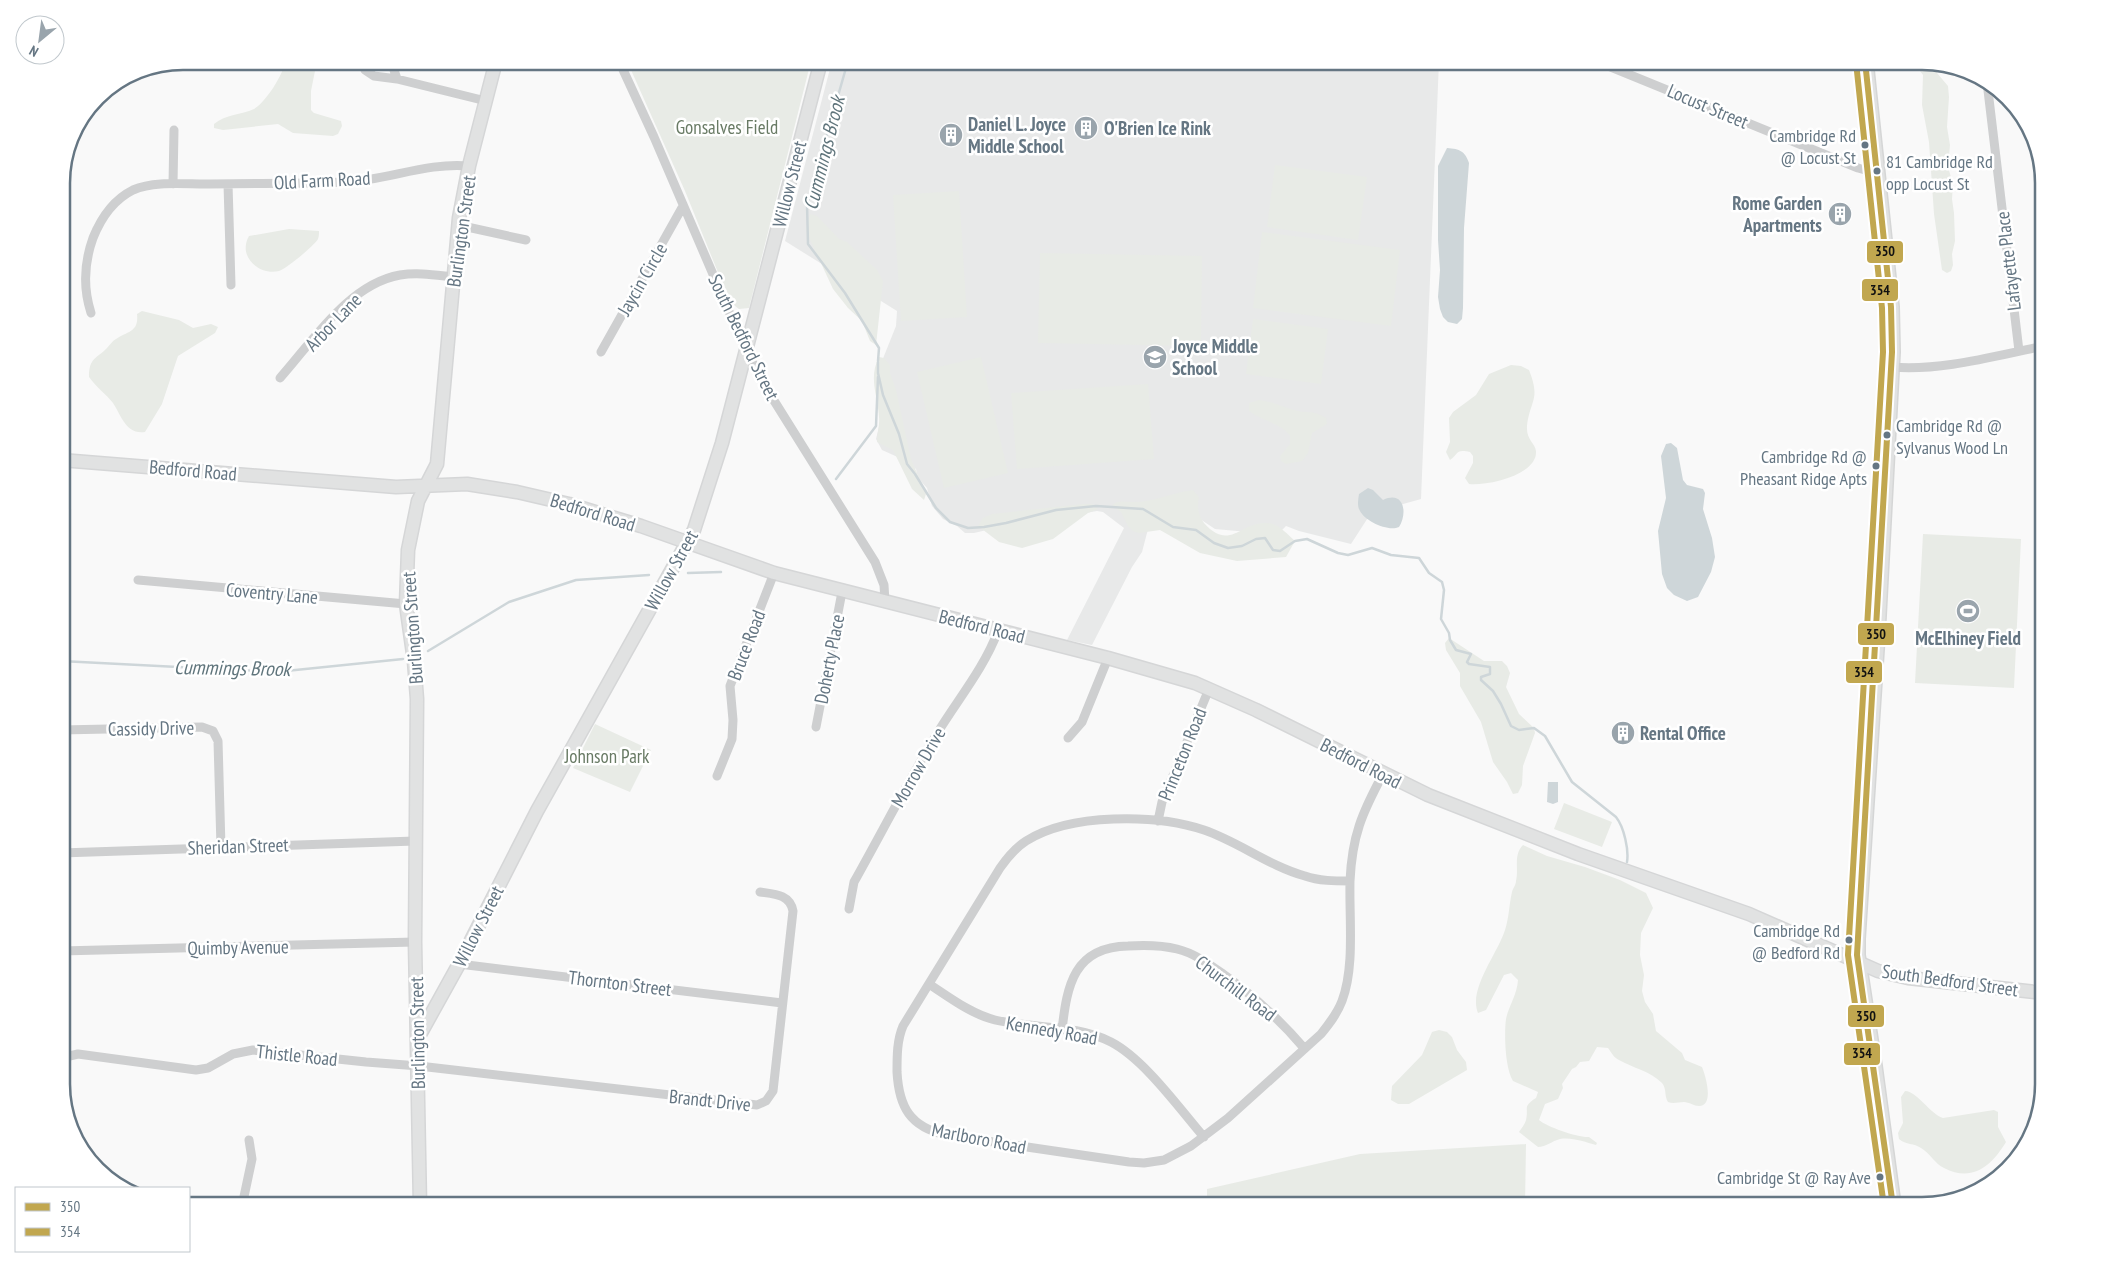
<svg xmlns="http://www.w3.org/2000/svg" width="2105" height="1267" font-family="'PT Sans Narrow',sans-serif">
<rect width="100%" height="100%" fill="#f9f9f9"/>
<path fill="#e8e9e9" d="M832 61H1439L1421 499 1371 513 1351 544 1299 531 1286 526 1281 531H1237L1215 529 1200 519 1152 514 1142 552 1132 567 1092 645 1067 640 1124 528 1103 512 1097 511 991 529 974 533H965L957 526 943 519 932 506 927 488 918 478 916 469 902 459 882 450 876 439 882 414V361L896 326 897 311 785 241Z"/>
<path fill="#e8ebe6" d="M285 61H317L311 91V110L314 113 341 121 342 126 338 134 333 136 293 133 278 124 223 130 214 128V124C226 114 241 115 254 109 265 103 284 74 285 61Z
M627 61H811L749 308 739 309 730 302 685 191Z
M1908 61H1922L1936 65 1937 73 1948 86 1949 97 1947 127 1950 145 1948 167 1953 184 1952 199 1954 213 1955 241 1952 254 1953 265 1951 271 1947 273 1942 270 1934 214 1929 142 1922 105 1923 75 1917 67Z
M1275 165 1367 177 1358 240 1267 227Z
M959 191 967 317 901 321 893 195Z
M810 214 817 216 839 239 847 242 877 270 883 281 876 345 870 341 862 321 848 308 833 289 807 233 806 228Z
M289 229 319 231C319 234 319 236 318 239 314 246 286 269 279 271 260 276 237 257 249 236Z
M1262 232 1400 250 1391 326 1253 308Z
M1040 253 1202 256 1201 346 1038 343Z
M142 311 179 320 193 328 211 324 218 327 215 333 178 356 162 404 145 432C126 435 121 415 113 403 106 394 96 387 89 377 89 358 96 359 107 348 110 345 112 341 116 339 128 331 139 332 137 314Z
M1253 319 1328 329 1321 384 1246 374Z
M879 357 884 358 890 365V373L896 390 911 459 926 494 924 500 912 489 893 450 877 442C877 433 880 425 879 417 878 396 868 378 879 357Z
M981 357 1008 473 944 488 917 372Z
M1511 365 1521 366 1529 370C1541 400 1530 400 1527 426 1526 440 1535 443 1536 451 1538 475 1487 486 1469 484L1465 478 1473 463V456L1470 452C1455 449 1459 454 1450 460L1446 452 1450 442 1449 418 1453 412 1476 395 1489 374Z
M1148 384 1154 459 1017 469 1011 393Z
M1259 400C1273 402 1281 406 1294 410 1308 414 1311 409 1326 418L1327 424 1312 433 1308 453 1302 461 1286 464 1281 461 1280 456 1290 444V436C1283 424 1262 421 1249 411V403Z
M1193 490 1199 497C1197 506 1198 515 1204 523 1230 552 1241 521 1267 523 1278 523 1287 534 1295 541L1286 557 1237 561 1200 553 1160 530 1139 533 1133 531 1128 526 1121 512 1112 505C1119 500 1122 502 1130 502 1152 503 1172 493 1193 490Z
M1083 504H1092L1098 509 1088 513 1053 539 1022 548 999 542 978 526 983 518 992 514Z
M1923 534 2021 539 2014 688 1915 683Z
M1449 638 1484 661H1502L1507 666 1510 673 1506 687 1519 714 1534 728 1535 733 1523 766 1522 785 1518 793 1513 794 1507 782 1493 762 1481 722 1460 686V673L1446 650 1445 643Z
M595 724 651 750 630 792 573 768Z
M1564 803 1612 822 1602 847 1554 829Z
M1523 845 1547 856 1585 867 1620 880 1646 893 1653 908 1641 933 1640 955 1644 975 1642 991 1645 1002 1653 1014 1656 1031 1682 1053 1685 1060 1702 1067C1705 1074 1715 1106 1699 1106 1694 1106 1689 1102 1684 1102 1678 1102 1674 1104 1668 1102 1664 1096 1667 1089 1662 1083 1650 1071 1633 1068 1619 1060 1614 1058 1611 1052 1608 1048L1597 1047 1589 1061 1580 1062 1576 1067 1572 1069 1562 1084 1563 1088 1558 1099 1545 1104 1539 1120C1547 1127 1579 1138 1589 1137L1597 1143 1596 1145C1585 1142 1572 1137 1560 1139 1552 1141 1546 1147 1538 1147L1519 1132C1521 1129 1525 1124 1526 1120 1529 1107 1522 1107 1536 1098L1538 1092 1513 1081C1505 1068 1504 1034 1506 1019 1509 1005 1517 995 1518 980L1511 973 1504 975 1486 1010 1478 1013C1468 989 1498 953 1505 930 1509 918 1509 905 1512 892 1513 888 1516 885 1516 881 1519 869 1513 855 1523 845Z
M1439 1030 1447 1032 1452 1037 1457 1050 1466 1062 1467 1070 1409 1104H1398L1391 1100 1392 1086 1422 1055 1432 1032Z
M1905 1091C1917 1091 1930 1114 1943 1118L1994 1110 1998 1112V1127L2006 1142C1992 1165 1973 1183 1944 1168 1935 1164 1930 1153 1921 1148 1914 1143 1906 1145 1899 1139L1898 1133 1903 1123 1901 1097Z
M1526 1144 1525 1206H1207V1189L1360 1154Z"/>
<path fill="#ced6d9" d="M1447 148C1460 149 1465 151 1469 163L1464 228 1463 308 1462 319 1457 324 1448 322 1443 317 1440 309 1438 297 1440 270 1438 240V166Z
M1671 443 1677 448 1683 480 1687 485 1703 489 1705 493 1703 509 1712 538 1715 557 1711 572 1698 597 1687 601 1674 595 1667 588 1662 574 1658 531 1666 498 1661 456 1666 444Z
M1368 488 1373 490 1383 500C1404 490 1408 513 1399 527 1388 532 1365 521 1360 511 1357 506 1358 500 1359 494Z
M1548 782H1558V802L1553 804 1547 802Z"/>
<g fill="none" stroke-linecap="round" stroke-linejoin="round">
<path stroke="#ced6d9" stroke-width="2.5" d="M848 61 807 204 808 244 845 293 879 348 878 361
M878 362V373L883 395 899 434 907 464 915 474 936 508 950 522 968 528 984 527 1006 523 1056 510 1096 506 1143 509 1173 527 1196 530 1214 543 1228 548 1242 546 1256 539 1265 538 1273 550 1280 551 1295 541 1307 539 1338 553 1348 555 1372 548 1391 555 1419 558 1429 573 1442 582 1444 590 1441 619 1449 633 1450 640 1456 650 1471 654 1467 662 1469 664 1490 667V674L1481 677V680L1493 691 1501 704 1511 726 1519 730 1534 728 1545 736 1572 782 1616 817C1624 827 1629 850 1627 862
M836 479 876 426 878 377
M688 573 721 572
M428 651 509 602 576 580 649 575
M61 661 276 672 403 659"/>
<g stroke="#d5d6d7" stroke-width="15">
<path id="secondary" d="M61 460 396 487 467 484 517 492 569 504 641 526 774 573 1108 658 1195 683 1256 710 1428 795 1578 854 1749 914 1878 971 1908 978 2044 993
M418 1038 459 964 537 811 694 530 722 443 821 61
M420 1206 415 942 417 699 414 661 406 604 408 550 418 501 437 464 459 218 469 166 496 61"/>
</g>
<g stroke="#d5d6d6" stroke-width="18">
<path id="highway" d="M1865 61 1891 307 1892 352 1877 634 1857 939V955L1874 1066 1893 1206"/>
</g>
<path stroke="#cecfd0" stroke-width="9" d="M362 61 365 70 374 76 397 79 486 101
M391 61 397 79
M619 61 654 137 746 351 773 399 875 562 884 585 885 602
M1596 61 1858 168 1876 173
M1987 82 2019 351
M173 184 174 130
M228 184 231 285
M458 225 526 240
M91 313C83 288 84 263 93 238 101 218 113 200 133 190 154 181 182 184 205 184 252 183 299 184 346 182 387 180 428 162 469 166
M601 352 683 206
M1892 367C1942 371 1994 356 2044 346
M280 378C313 341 349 284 400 275 418 272 435 275 453 277
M138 580 406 604
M816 727 842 592
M61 730 202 727 213 731 218 741 221 847
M1068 738 1082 722 1108 658
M717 776 732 739 733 720 730 686 774 573
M1158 821 1162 802 1209 689
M61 853 415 841
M1350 881C1349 918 1355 967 1342 1001 1337 1014 1329 1024 1321 1034L1228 1118 1191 1146 1164 1160 1144 1163 1129 1162 946 1135C910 1127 899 1107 897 1072 897 1056 897 1040 903 1026L1000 868C1007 858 1015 848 1026 841 1070 813 1156 814 1204 830 1239 842 1269 866 1305 876 1319 881 1335 881 1350 881 1352 836 1362 813 1383 774
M849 909 854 882C882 832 908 781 938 732 959 698 984 668 998 631
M61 951 415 942
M459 964 782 1003
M929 984C949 997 971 1014 995 1020 1033 1029 1076 1024 1111 1042 1144 1059 1179 1108 1204 1137
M1062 1030C1067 985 1074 947 1128 946 1144 945 1161 945 1177 949 1194 953 1209 964 1223 974 1254 996 1280 1020 1304 1048
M61 1058 78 1054 196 1070 208 1068 233 1054 253 1050 366 1062 419 1066 757 1105 766 1101 773 1091 793 911C790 894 774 894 760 892
M61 1091 62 1092
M420 1203H541L572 1206
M242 1206 252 1159 249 1140"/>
<use href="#secondary" stroke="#e1e2e2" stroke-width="12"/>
<use href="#highway" stroke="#e1e2e2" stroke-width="15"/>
<g stroke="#fff" stroke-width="10">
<path id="bus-1" d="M1865 61 1891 307 1892 352 1857 955 1893 1206"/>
</g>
<g stroke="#fff" stroke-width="10">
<path id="bus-2" d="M1856 62 1882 308 1883 352 1848 955 1884 1206"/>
</g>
<use href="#bus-1" stroke="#c1a74f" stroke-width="6"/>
<use href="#bus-2" stroke="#c1a74f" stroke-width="6"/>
</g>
<defs>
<g id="building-disc" transform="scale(1.25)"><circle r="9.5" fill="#99a4ac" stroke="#fff"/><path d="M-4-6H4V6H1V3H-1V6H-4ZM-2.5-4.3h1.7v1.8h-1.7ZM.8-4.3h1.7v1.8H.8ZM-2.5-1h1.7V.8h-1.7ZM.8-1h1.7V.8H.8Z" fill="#fff"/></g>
<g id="school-disc" transform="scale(1.25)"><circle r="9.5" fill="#99a4ac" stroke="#fff"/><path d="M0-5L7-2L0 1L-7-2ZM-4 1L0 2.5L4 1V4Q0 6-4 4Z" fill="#fff"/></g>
<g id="stadium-disc" transform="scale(1.25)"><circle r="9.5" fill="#99a4ac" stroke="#fff"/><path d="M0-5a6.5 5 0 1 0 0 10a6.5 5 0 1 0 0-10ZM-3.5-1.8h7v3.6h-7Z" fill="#fff"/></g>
</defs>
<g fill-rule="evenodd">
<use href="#building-disc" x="1086" y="128"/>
<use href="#building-disc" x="951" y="135"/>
<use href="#building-disc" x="1840" y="214"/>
<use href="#school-disc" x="1155" y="357"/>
<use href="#stadium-disc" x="1968" y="611"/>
<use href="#building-disc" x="1623" y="733"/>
</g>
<g fill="#657683" stroke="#fff" stroke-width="2">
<circle cx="1865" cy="145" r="4.5"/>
<circle cx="1877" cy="171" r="4.5"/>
<circle cx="1887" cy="435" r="4.5"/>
<circle cx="1876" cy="466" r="4.5"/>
<circle cx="1849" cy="940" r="4.5"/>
<circle cx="1880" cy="1177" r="4.5"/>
</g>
<g text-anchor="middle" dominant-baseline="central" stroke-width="5" stroke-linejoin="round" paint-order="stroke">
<g font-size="18" fill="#657683" stroke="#fff" text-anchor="end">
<text x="1856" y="135">Cambridge Rd<tspan x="1856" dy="22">@ Locust St</tspan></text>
<text x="1886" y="161" text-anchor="start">81 Cambridge Rd<tspan x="1886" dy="22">opp Locust St</tspan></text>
<text x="1896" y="425" text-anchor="start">Cambridge Rd @<tspan x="1896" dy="22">Sylvanus Wood Ln</tspan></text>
<text x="1867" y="456">Cambridge Rd @<tspan x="1867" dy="22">Pheasant Ridge Apts</tspan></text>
<text x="1840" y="930">Cambridge Rd<tspan x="1840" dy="22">@ Bedford Rd</tspan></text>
<text x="1871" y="1177">Cambridge St @ Ray Ave</text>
</g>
<g font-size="19" fill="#657683" stroke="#fff">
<text transform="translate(1708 106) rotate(23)">Locust Street</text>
<text transform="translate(322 180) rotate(-3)">Old Farm Road</text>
<text transform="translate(789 184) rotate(-76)">Willow Street</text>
<text transform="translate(461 231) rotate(-82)">Burlington Street</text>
<text transform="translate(2008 261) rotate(-97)">Lafayette Place</text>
<text transform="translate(642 279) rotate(-60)">Jaycin Circle</text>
<text transform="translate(333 322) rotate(-46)">Arbor Lane</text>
<text transform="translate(744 337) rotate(64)">South Bedford Street</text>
<text transform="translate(193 470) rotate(5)">Bedford Road</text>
<text transform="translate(593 512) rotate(17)">Bedford Road</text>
<text transform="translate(671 570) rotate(-61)">Willow Street</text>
<text transform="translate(272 593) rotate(5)">Coventry Lane</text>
<text transform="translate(982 626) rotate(14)">Bedford Road</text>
<text transform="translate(412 628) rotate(-94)">Burlington Street</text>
<text transform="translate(746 645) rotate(-69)">Bruce Road</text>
<text transform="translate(829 659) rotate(-79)">Doherty Place</text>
<text transform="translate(151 728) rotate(-1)">Cassidy Drive</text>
<text transform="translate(1182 754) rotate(-68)">Princeton Road</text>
<text transform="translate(1361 763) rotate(27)">Bedford Road</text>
<text transform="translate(918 767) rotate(-60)">Morrow Drive</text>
<text transform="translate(238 846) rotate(-2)">Sheridan Street</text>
<text transform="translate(478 926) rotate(-63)">Willow Street</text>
<text transform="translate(238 947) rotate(-1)">Quimby Avenue</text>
<text transform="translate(1950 980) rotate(8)">South Bedford Street</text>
<text transform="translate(620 983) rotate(7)">Thornton Street</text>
<text transform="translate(1236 988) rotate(37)">Churchill Road</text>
<text transform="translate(1052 1030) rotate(10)">Kennedy Road</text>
<text transform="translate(417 1033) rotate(-91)">Burlington Street</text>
<text transform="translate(297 1055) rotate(6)">Thistle Road</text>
<text transform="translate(710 1100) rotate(6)">Brandt Drive</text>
<text transform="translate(979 1138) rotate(11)">Marlboro Road</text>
</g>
<g font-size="19" font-weight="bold" fill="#657683" stroke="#fff" text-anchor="start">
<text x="968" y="124">Daniel L. Joyce<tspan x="968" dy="22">Middle School</tspan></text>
<text x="1104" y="128">O'Brien Ice Rink</text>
<text x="1822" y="203" text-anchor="end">Rome Garden<tspan x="1822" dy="22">Apartments</tspan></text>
<text x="1172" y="346">Joyce Middle<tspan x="1172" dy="22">School</tspan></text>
<text x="1968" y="638" text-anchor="middle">McElhiney Field</text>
<text x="1640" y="733">Rental Office</text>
</g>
<g font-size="19" fill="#687a64" stroke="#fff">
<text x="727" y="127">Gonsalves Field</text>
<text x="607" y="756">Johnson Park</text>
</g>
<g font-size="20" font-style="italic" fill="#60757c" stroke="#fff">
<text transform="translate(824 153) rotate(-76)">Cummings Brook</text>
<text transform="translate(232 668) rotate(1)">Cummings Brook</text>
</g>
</g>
<path d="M0 0H2105V1267H0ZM183 70H1922A113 113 0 0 1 2035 183V1084A113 113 0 0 1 1922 1197H183A113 113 0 0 1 70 1084V183A113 113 0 0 1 183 70Z" fill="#fff" fill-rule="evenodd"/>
<path fill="none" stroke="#657683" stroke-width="2.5" d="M183 70H1922A113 113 0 0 1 2035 183V1084A113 113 0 0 1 1922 1197H183A113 113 0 0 1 70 1084V183A113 113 0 0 1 183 70Z"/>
<g stroke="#fff" stroke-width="2">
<rect x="1866" y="240" width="38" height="24" rx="5" fill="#c1a74f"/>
<rect x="1861" y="278" width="38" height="24" rx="5" fill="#c1a74f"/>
<rect x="1857" y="622" width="38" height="24" rx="5" fill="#c1a74f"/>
<rect x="1845" y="660" width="38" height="24" rx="5" fill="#c1a74f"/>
<rect x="1847" y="1004" width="38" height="24" rx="5" fill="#c1a74f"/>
<rect x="1843" y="1042" width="38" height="24" rx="5" fill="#c1a74f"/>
</g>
<g font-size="14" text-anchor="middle" font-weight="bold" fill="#111">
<text x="1885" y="256">350</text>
<text x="1880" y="295">354</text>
<text x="1876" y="639">350</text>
<text x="1864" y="677">354</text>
<text x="1866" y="1021">350</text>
<text x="1862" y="1058">354</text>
</g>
<rect x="15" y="1187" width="175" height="65" fill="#ffffff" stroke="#c1c8cd"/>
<rect x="25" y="1203" width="25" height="8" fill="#c1a74f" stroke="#c1c8cd"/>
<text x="60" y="1212" font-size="15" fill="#657683">350</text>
<rect x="25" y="1228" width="25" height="8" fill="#c1a74f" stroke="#c1c8cd"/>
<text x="60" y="1237" font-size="15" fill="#657683">354</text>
<g transform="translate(40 40) rotate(209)"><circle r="24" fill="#ffffff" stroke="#c1c8cd"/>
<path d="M0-4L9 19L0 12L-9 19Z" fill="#99a4ac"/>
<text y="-8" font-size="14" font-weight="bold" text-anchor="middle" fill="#657683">N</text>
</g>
</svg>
